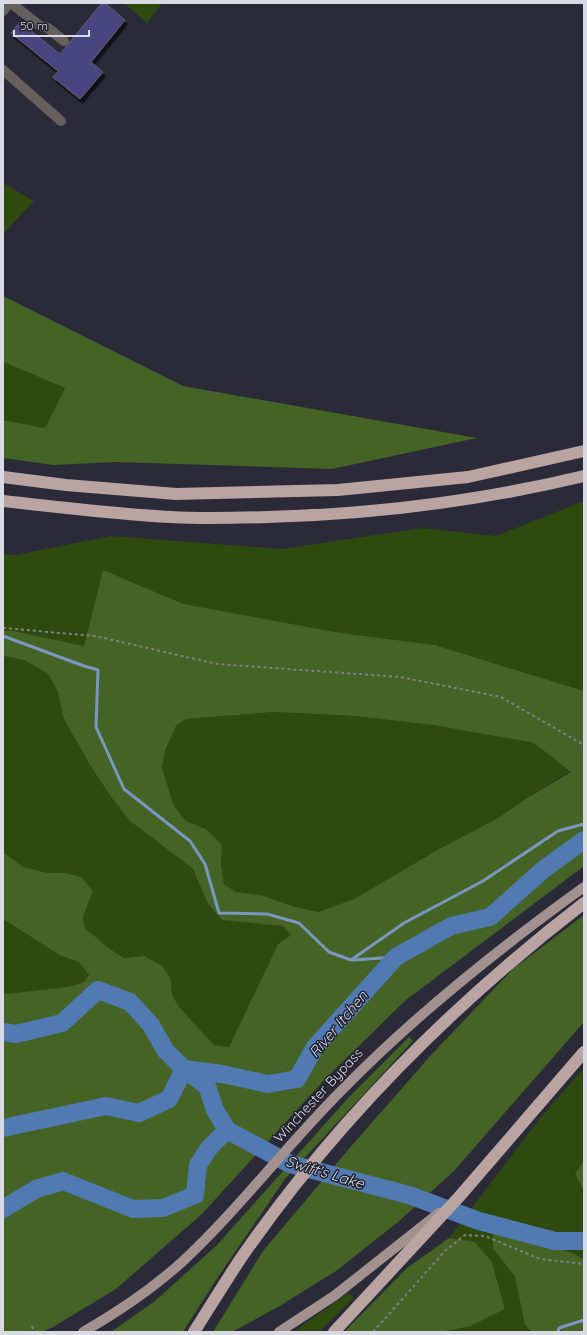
<svg xmlns="http://www.w3.org/2000/svg" width="587" height="1335" font-family="Quicksand,sans-serif">
<defs>
<filter id="shadow"><feDropShadow dx="2.5" dy="4.5" stdDeviation="0" flood-color="#0009"/></filter>
</defs>
<rect width="100%" height="100%" fill="#2a2a38"/>
<path fill="#2e4a0f" d="M124 3H162L147 23Z
M3 183 34 201 3 234Z
M3 362 65 388 45 428 3 420Z
M584 501V691L435 645 341 633 184 604 103 570 84 646 14 631H3V554L16 555 111 536 282 549 422 528 496 536Z
M3 656 24 660 48 674 58 692 63 717 88 762 111 797 130 821 193 869 208 904 222 920 283 926 291 935 278 944 229 1048 214 1045 179 1007 172 995 171 979 144 956 125 958 110 949 85 928 83 917 93 891 66 873H48L23 867 3 852Z
M274 712 354 716 433 725 534 743 571 771 527 798 498 818 439 849 354 899 318 912 292 906 261 895 236 892 224 884 221 865 222 845 206 829 186 821 174 806 162 768 165 751 176 726 186 719Z
M3 919 61 956 79 962 89 975C87 977 85 981 83 982 76 988 17 992 3 994Z
M584 1068V1161L575 1174 584 1191V1332H441L471 1326 505 1309 492 1262 475 1242 449 1238 540 1118Z
M348 1293 354 1298 319 1332H293Z"/>
<path fill="#446324" fill-rule="evenodd" d="M3 296 183 386 477 438 332 469 115 462 53 465 3 458V420L45 428 65 388 3 362Z
M103 570 184 604 341 633 435 645 584 691V866L406 1000 327 1077 202 1214 116 1289 53 1327 41 1332H3V994C17 992 76 988 83 982 85 981 87 977 89 975L79 962 61 956 3 919V852L23 867 48 873H66L81 877 93 891 83 917 85 928 110 949 124 958 144 956 162 966 171 979 172 995 179 1007 214 1045 229 1047 278 944 291 935 283 926 222 920 208 904 193 869 130 821 111 797 88 762 63 717 58 692 48 674 24 660 3 656V631H14L84 646ZM274 712 354 716 433 725 534 743 571 772 527 798 498 818 439 849 354 899 318 912 292 906 261 895 236 892 224 884 221 865 222 845 206 829 186 821 174 806 162 768 165 751 176 726 186 719Z
M584 915V1022L454 1171 398 1222 336 1271 278 1307 232 1332H213L263 1251 347 1151 432 1054 513 969Z
M409 1037 413 1041 285 1179 214 1283 183 1332H111L155 1301 217 1245 348 1098Z
M584 1161V1191L575 1174Z
M493 1233C514 1238 569 1247 584 1260V1332H532L525 1325 515 1276 493 1249Z
M449 1238 475 1242 492 1262 505 1309 471 1326 441 1332H344L407 1268Z"/>
<g fill="none" stroke-linecap="round" stroke-linejoin="round">
<path stroke="#7a97c1" stroke-width="3" d="M3 636 84 666 98 670 96 727 124 789 190 841 205 864 219 913 267 914 299 923 329 952 351 960 404 923 483 881 558 831 584 824
M353 960 396 957
M558 1332 559 1328 584 1320"/>
<path stroke="#517ab2" stroke-width="18" d="M3 1032 16 1034 62 1023 98 990 130 1002 151 1025 165 1050 184 1069 207 1086 215 1110 227 1130
M184 1069 222 1074 268 1084 297 1079 315 1047 396 957 451 926 490 917 544 869 584 840
M3 1128 106 1106 139 1113 169 1099 184 1069
M3 1209 36 1189 63 1181 133 1209 163 1208 195 1195 198 1165 209 1148 227 1130 290 1164 409 1195 479 1221 555 1241H584"/>
</g>
<path fill="#494480" stroke="#60606f" filter="url(#shadow)" d="M102 3H105L125 20 91 62 103 72 80 99 53 77 58 71 11 33 20 22 60 54Z"/>
<g fill="none" stroke-linecap="round" stroke-linejoin="round">
<path stroke="#7f7f8b" stroke-width="2" stroke-dasharray="3 3" stroke-linecap="butt" d="M3 628 95 636 217 664 400 677 501 697 584 745
M32 1326 34 1332
M373 1332 445 1251 465 1235 485 1236 540 1259 584 1264"/>
<path stroke="#675f5e" stroke-width="10" d="M11 3 40 26 48 28 64 41
M3 11 9 3
M3 70 61 121"/>
<path stroke="#a2918f" stroke-width="10" d="M83 1332C118 1312 152 1289 182 1262 239 1209 286 1146 341 1091 415 1015 498 949 584 887
M279 1332 334 1296 439 1213"/>
<path stroke="#baa4a2" stroke-width="12" d="M3 477 66 485 176 494 338 490 468 477 584 451
M3 501C59 507 115 514 171 517 203 519 236 518 268 517 374 514 480 501 584 476
M194 1332C209 1308 224 1284 239 1261 333 1124 453 1004 584 903
M334 1332 459 1197 584 1052"/>
</g>
<g text-anchor="middle" dominant-baseline="central" stroke-width="3" stroke-linejoin="round" paint-order="stroke">
<g font-size="14" fill="#dadae4" stroke="#21202d">
<text transform="translate(318 1095) rotate(-47)">Winchester Bypass</text>
</g>
<g font-size="15" font-style="italic" fill="#d3deef" stroke="#21202d">
<text transform="translate(338 1024) rotate(-50)">River Itchen</text>
<text transform="translate(325 1172) rotate(17)">Swift's Lake</text>
</g>
</g>
<rect width="587" height="1335" fill="none" stroke="#dadae4" stroke-width="8"/>
<path d="M14 30v6h75v-6" fill="none" stroke="#dadae4" stroke-width="2"/>
<text x="20" y="30" font-size="12" fill="#dadae4" stroke="#21202d" stroke-width="3" paint-order="stroke">50 m</text>
</svg>
